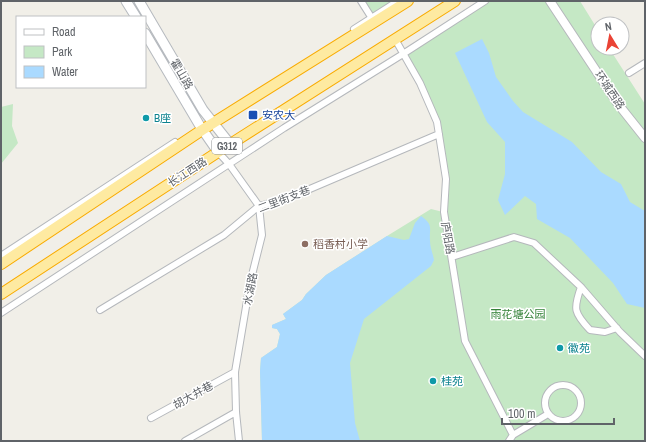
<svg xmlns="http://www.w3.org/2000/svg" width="646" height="442" font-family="'Archivo Narrow','Noto Sans SC',sans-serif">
<rect width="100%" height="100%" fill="#f1efe8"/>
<path fill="#c5e8c5" d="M361 1H398L371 18Z
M485 1H580L598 30V48H609L645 104V441H262L260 371 261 358 277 347 280 334 277 329 272 328V325L286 319 283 314 302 300 306 294 326 275 387 236 431 209 443 212 446 179 437 122 403 54Z
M13 104 12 126 18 143 1 164V107Z"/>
<path fill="#aadaff" d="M482 39 489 53 496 77 513 101 523 112 572 142 601 172 621 184 630 202 645 211V308L627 304 613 283 570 238 537 219 536 204 525 196 505 215 498 200 505 174V142L487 122 455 53Z
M421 216C434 225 429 228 430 241 430 247 433 254 434 260L431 266 364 319 350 363 355 423 360 441H262L260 371 261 358 277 347 280 334 277 329 272 328V325L286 319 283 314 302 300 306 294 326 275 387 236 404 240 409 239 415 223Z"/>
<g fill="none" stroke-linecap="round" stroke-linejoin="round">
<g stroke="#b5b8bc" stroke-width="8">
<path id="minor" d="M361 1 373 20
M354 29 398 1
M395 39 420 83 437 122 446 179 444 212 465 341 513 435
M629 73 645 63
M218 152 229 164 259 206 262 235 250 283 235 372 236 412 239 441
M1 256 175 142
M452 257 514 237 534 243 581 287 620 332 645 356
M581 287C573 309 574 313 590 330L605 332 617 328
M100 310 224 235 259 206 291 197 439 134
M1 313 284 128 403 54 485 1
M545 403a18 18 0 1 1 36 0a18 18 0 1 1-36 0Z
M151 418 235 372
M185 441 236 412
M509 441 513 435 548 414"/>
</g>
<g stroke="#b5b8bc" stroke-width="10">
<path id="tertiary" d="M550 1 618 104 645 138"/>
</g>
<g stroke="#b6babf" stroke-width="11">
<path id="secondary" d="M126 1 136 17
M139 1 203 110 230 144
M145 33 200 126 218 152"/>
</g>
<g stroke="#f9ab00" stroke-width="12">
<path id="trunk" d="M1 264 202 130 408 1
M1 294 218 152 455 1"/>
</g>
<use href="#minor" stroke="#fff" stroke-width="6"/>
<use href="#tertiary" stroke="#fff" stroke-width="8"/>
<use href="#secondary" stroke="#fff" stroke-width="9"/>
<use href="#trunk" stroke="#feeaa1" stroke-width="10"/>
</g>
<rect fill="#1a4fb4" stroke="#fff" stroke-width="1.5" x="248" y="110" width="10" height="10" rx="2"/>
<g fill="#0f9aa8" stroke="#fff" stroke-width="1.5">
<circle cx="146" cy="118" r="4"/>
<circle cx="560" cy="348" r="4"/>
<circle cx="433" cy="381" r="4"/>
</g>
<circle fill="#8d6e63" stroke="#fff" stroke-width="1.5" cx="305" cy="244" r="4"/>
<g text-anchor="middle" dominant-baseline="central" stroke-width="3" stroke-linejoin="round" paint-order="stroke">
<rect fill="#fff" stroke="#8f9295" stroke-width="1" x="212" y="138" width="30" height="16" rx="3"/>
<g font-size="10" font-weight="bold" fill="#5f6368">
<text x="227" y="146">G312</text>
</g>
<g font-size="11" fill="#5f6368" stroke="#fff">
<text transform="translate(182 74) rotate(60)">霍山路</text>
<text transform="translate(610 90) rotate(56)">环城西路</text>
<text transform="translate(187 172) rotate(-33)">长江西路</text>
<text transform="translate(284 199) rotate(-21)">二里街支巷</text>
<text transform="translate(448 238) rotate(80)">庐阳路</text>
<text transform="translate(250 289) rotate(-79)">水湖路</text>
<text transform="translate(193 395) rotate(-29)">胡大井巷</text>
</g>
<g font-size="11" fill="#164399" stroke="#fff" text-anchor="start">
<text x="262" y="115">安农大</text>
</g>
<g font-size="11" fill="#0d838f" stroke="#fff" text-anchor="start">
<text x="154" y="118">B座</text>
<text x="568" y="348">徽苑</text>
<text x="441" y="381">桂苑</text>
</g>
<g font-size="11" fill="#785e54" stroke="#fff" text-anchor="start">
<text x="313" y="244">稻香村小学</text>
</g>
<g font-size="11" fill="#348238" stroke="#fff">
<text x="518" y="314">雨花塘公园</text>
</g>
</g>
<rect width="646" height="442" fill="none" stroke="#5f6368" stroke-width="4"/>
<rect x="16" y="16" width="130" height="72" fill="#ffffff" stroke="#bfc1c3"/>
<rect x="24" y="29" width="20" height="6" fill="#ffffff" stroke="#bfc1c3"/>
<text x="52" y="36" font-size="12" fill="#5f6368">Road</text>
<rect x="24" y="46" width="20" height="12" fill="#c5e8c5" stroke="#bfc1c3"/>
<text x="52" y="56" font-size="12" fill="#5f6368">Park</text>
<rect x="24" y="66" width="20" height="12" fill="#aadaff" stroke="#bfc1c3"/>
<text x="52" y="76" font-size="12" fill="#5f6368">Water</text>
<g transform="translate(610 36) rotate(350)"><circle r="19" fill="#ffffff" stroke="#bfc1c3"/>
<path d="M0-3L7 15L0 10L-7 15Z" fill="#ea4335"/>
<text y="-6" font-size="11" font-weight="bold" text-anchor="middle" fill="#5f6368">N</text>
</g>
<path d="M502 418v6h112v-6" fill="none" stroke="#5f6368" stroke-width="2"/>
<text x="508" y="418" font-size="12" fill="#5f6368" stroke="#ffffff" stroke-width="3" paint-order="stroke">100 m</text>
</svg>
